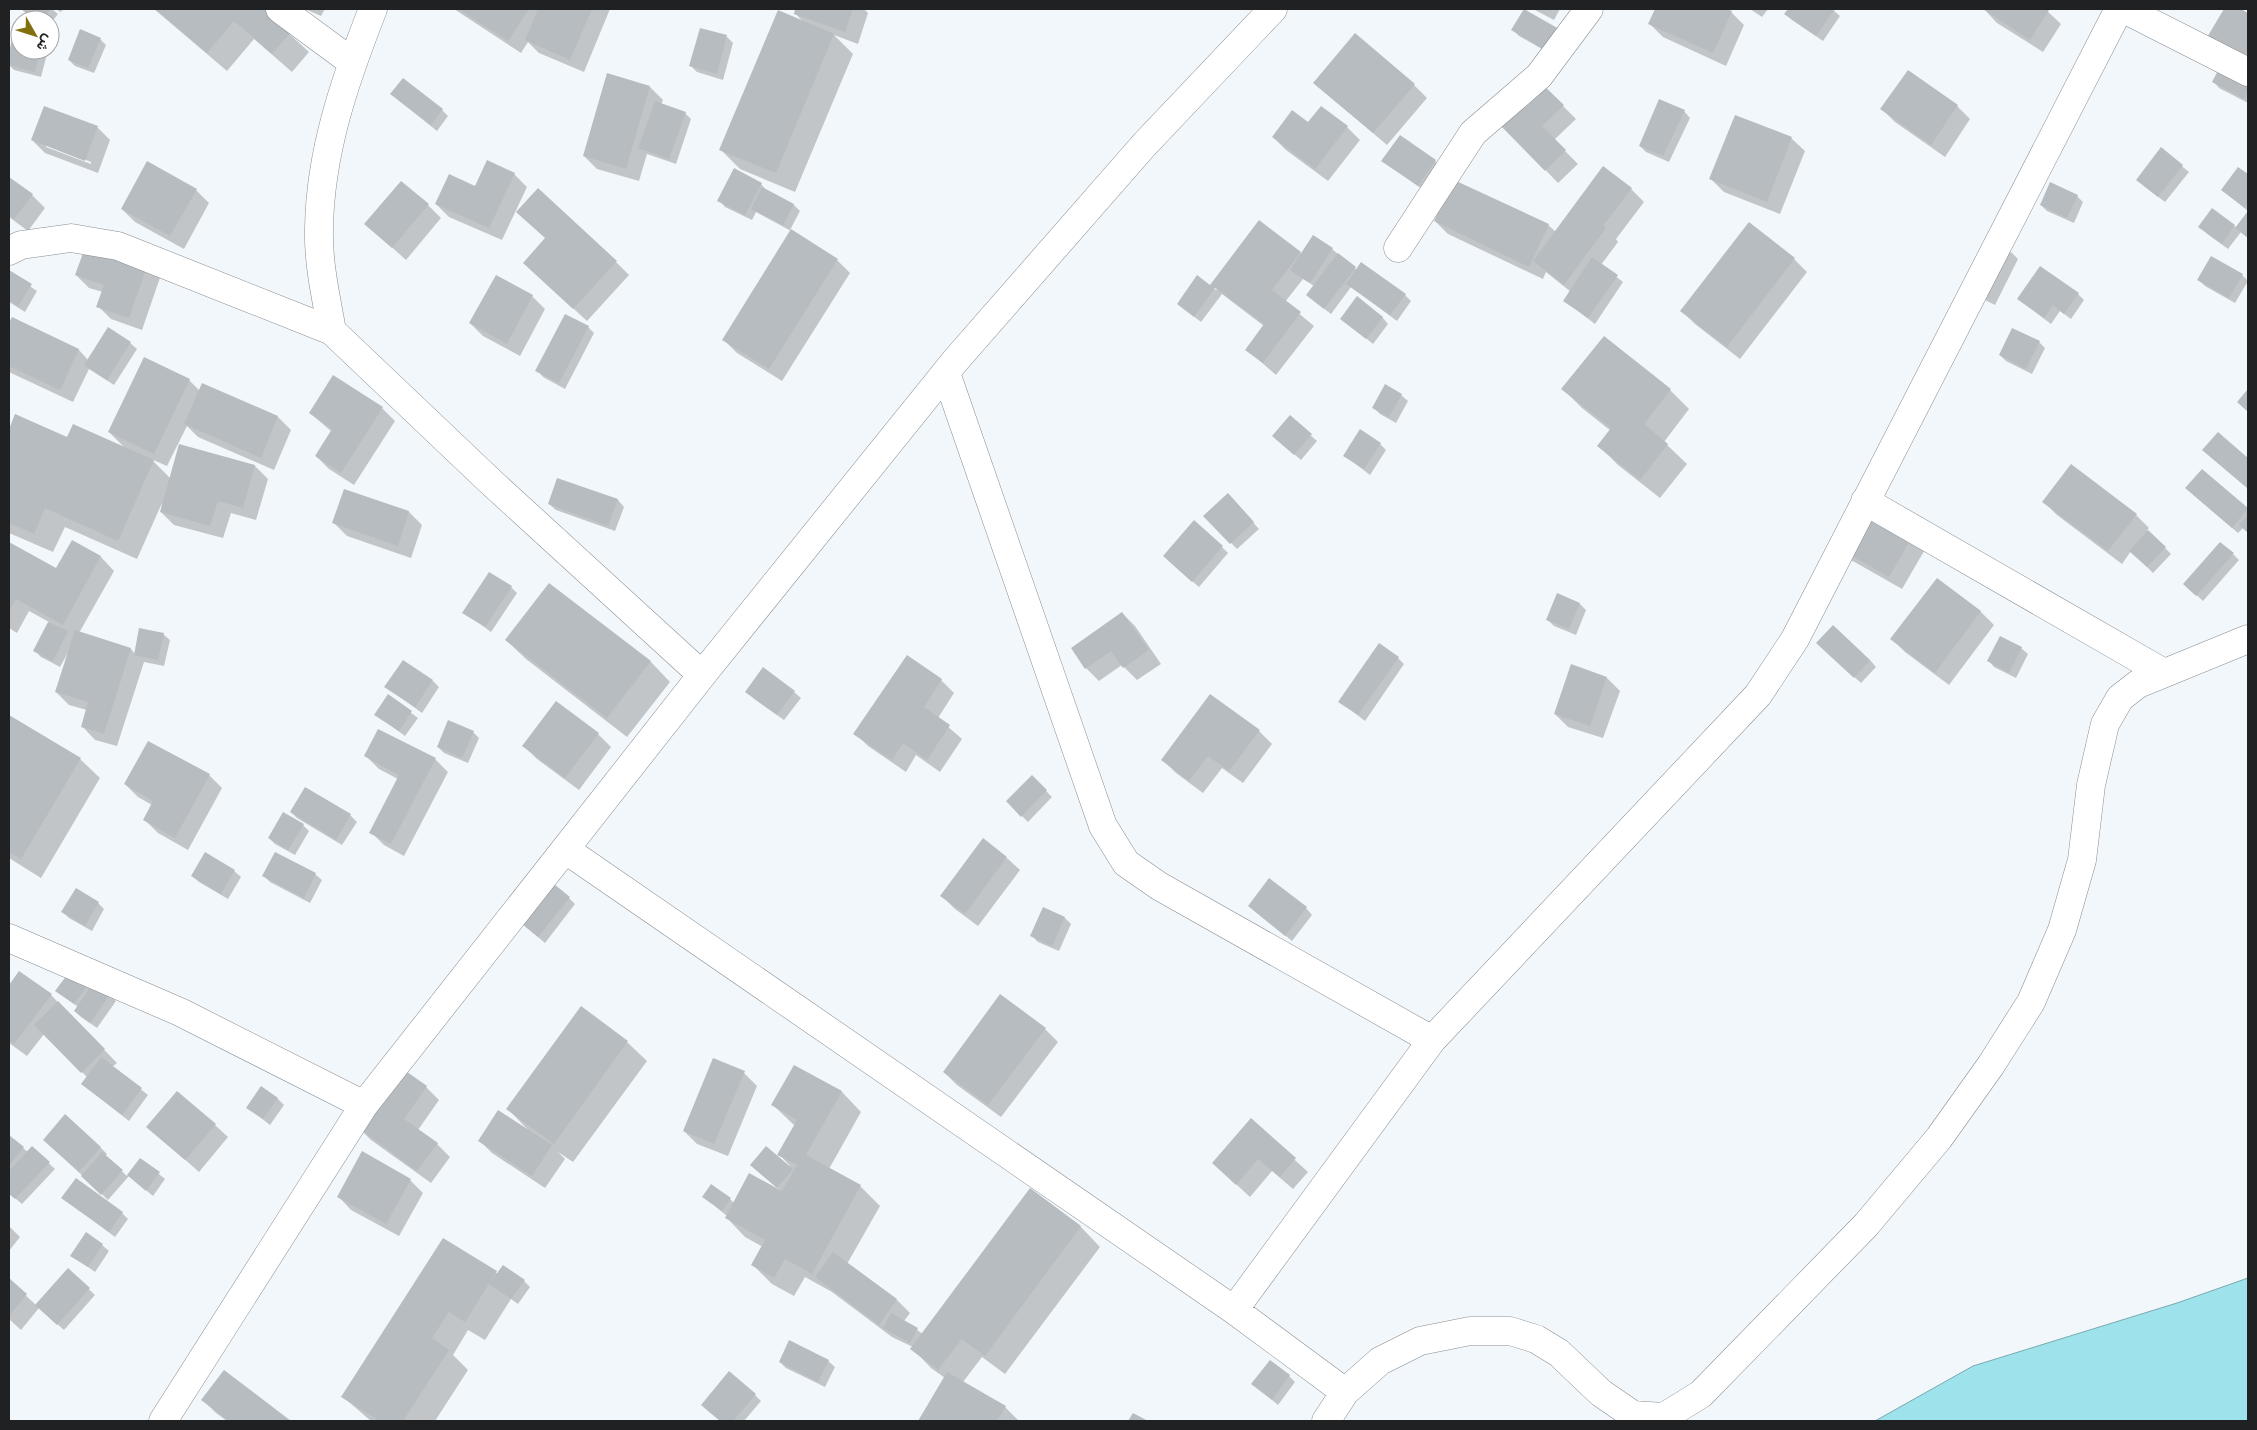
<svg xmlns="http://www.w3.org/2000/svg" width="2257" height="1430" font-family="Helvetica,Vazirmatn,sans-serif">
<rect width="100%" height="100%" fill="#f2f7fb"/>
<path fill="#9ee3eb" stroke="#78a9af" d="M2248 1278V1421H1875L1973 1366 2177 1303Z"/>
<path fill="#0003" fill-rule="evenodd" d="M22 9H52L58 14 50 24V20H35Z
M57 9H65L60 12Z
M154 9H262L309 52 292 72 254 39 227 71Z
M305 9H325L321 16Z
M454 9H610L584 72 539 53 528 42 521 53Z
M797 9H864L868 13 858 44 834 35 853 54 795 192 740 169 721 150 804 23 795 13Z
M1533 9H1560L1554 20Z
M1657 9H1723L1731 12 1744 25 1726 66 1663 37 1650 24Z
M1750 9H1768L1762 17Z
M1789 9H1832L1840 16 1823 41 1792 20 1786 14Z
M1984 9H2045L2061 24 2043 52 1997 23Z
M2225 9H2238L2248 14V65L2208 39Z
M1524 10 1554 56 1519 36 1513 30Z
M701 30 727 37 733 43 723 80 697 72 691 66Z
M100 39 106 45 94 73 75 66 69 60Z
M13 41 20 42V50H42L47 54 41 77 14 70 9 65Z
M1908 72 1957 106 1970 119 1945 157 1895 122 1882 109Z
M2213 81H2248V103L2219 88Z
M1314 83 1414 85 1427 98 1387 145Z
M1540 83 1576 119 1554 140 1578 164 1558 183 1500 123Z
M650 87 663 100 661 105 685 113 691 119 676 164 647 154 639 181 597 169 584 156Z
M398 100 442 110 448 116 437 131Z
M1684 111 1690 118 1669 162 1646 152 1640 146Z
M1309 124 1347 127 1360 140 1328 181 1286 150 1273 137Z
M97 127 110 140 98 173 45 153 32 140ZM46 144 91 162V164L46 147Z
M1791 138 1805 151 1780 214 1724 192 1711 179Z
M2161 149 2189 172 2165 202 2144 186Z
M1383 161H1435L1442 167 1425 191Z
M2239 168 2248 176V211L2222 190Z
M514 174 527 187 502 240 449 217 436 204Z
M9 178 32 195 45 208 28 231 9 217Z
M761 184 767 191 794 205 800 211 790 230 837 260 850 273 782 381 737 353 724 340 791 231 756 212 752 220 725 207 719 200Z
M1631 189 1644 202 1616 239 1618 242 1601 265 1623 282 1595 324 1565 301 1571 292 1546 272 1543 279 1448 234 1435 221 1548 225 1556 232Z
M196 190 209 203 184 249 135 222 122 209Z
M2077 196 2083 202 2074 223 2047 211 2041 205Z
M428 205 441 218 406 260 366 224Z
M2213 210 2237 228 2248 213V238L2241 232 2228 249 2206 233Z
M1749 224 1794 259 1807 272 1740 359 1695 324 1682 311Z
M1993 243 2012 253 2018 259 1995 305 1975 295Z
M1332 249 1357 270 1405 295 1411 301 1397 321 1351 287 1331 314 1314 301V286L1303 279 1285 302 1314 326 1276 375 1247 350 1264 326 1222 294 1201 322 1178 304 1197 277 1216 290 1300 253 1302 254Z
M616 262 629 275 587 321 537 275Z
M163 269 142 330 111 319 98 306 103 292 89 288 76 275Z
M9 272 37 291 25 312 9 302Z
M2242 275 2248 281 2235 303 2205 286 2199 280Z
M2078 294 2084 300 2071 319 2060 311 2051 324 2018 299Z
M532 296 545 309 520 356 483 336 470 323Z
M1382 317 1388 324 1373 344 1346 322Z
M12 319 79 350 88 360 130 343 137 349 114 385 89 369 73 402 9 372V326Z
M588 327 594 333 565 389 543 377 537 370Z
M2039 342 2045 348 2032 374 2006 361 2000 355Z
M145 359 189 380 200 391 203 385 278 417 291 430 274 470 198 437 187 426 167 466 151 459 171 479 180 446 255 466 268 479 256 520 231 513 223 538 174 525 161 512 162 503 137 559 65 527 53 552 9 533V432L16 416 68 439 126 449 109 432Z
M334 377 382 408 395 421 354 485 329 469 316 456 332 432 310 413Z
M1563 389 1670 390 1689 409 1664 442 1687 464 1660 498 1618 465 1599 446 1611 431 1582 408Z
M1401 395 1408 401 1396 423 1380 414 1374 408Z
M1290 417 1317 441 1301 460 1280 442Z
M2218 434 2248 459V488L2210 456Z
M1380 444 1386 450 1370 475 1345 456Z
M2202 470 2248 510V532L2244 527 2238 533 2193 494Z
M558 479 618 500 624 507 615 531 556 510 549 504Z
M1234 501 1259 529 1237 549 1205 516Z
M2044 502 2136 515 2149 528 2147 530 2171 554 2153 573 2131 551 2122 564 2057 515Z
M1862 504 1927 546 1902 589 1851 560Z
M409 512 422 525 411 558 347 536 334 523Z
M73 542 101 557 114 571 79 633 131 649 135 654 163 634 170 640 164 666 144 662 117 746 95 740 82 726 87 710 69 705 56 692 70 649 60 667 41 657 35 651 49 622 29 611 17 633 9 628V543L57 570Z
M1222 547 1228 553 1199 587 1171 563Z
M2233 554 2239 560 2203 601 2191 590Z
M1937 579 1981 612 1994 625 1949 685 1905 652 1892 639Z
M549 585 651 662 670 682 627 737 526 659 506 640Z
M511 587 517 593 491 632 464 612Z
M1580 604 1586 610 1576 635 1554 626 1548 620Z
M1122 613 1135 626 1161 664 1137 680 1122 665 1099 681 1086 668Z
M2021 648 2028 654 2016 678 1994 667 1988 660Z
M1824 649 1870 660 1876 667 1861 683Z
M1398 658 1404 664 1365 721 1339 701Z
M1607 678 1620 691 1603 738 1568 727 1555 714Z
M941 680 954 693 938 718 962 739 940 772 916 755 906 772 868 746 855 733Z
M433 681 439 687 422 713 386 687Z
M794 692 801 698 784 720 753 698Z
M388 696 418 718 405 736 376 715Z
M9 716 80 759 100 778 41 878 9 858Z
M1259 731 1272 744 1243 783 1222 768 1203 793 1176 773 1163 760Z
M473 732 479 738 468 763 444 753 438 747Z
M598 734 611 747 579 790 537 759 524 746Z
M366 756 435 759 448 772 404 856 384 845 371 832 398 779 379 769Z
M209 775 222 788 188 850 158 833 145 820 152 805 138 797 125 784Z
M1032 777 1052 797 1028 822 1007 801Z
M306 788 350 815 357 822 342 845 297 818 291 812Z
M303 825 309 831 295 855 275 844 269 838Z
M1007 858 1020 870 978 926 955 909 942 896Z
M234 871 241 877 228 899 199 882 192 876Z
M315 874 322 880 310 903 270 882 264 876Z
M569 898 575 904 545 943 525 926Z
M98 903 104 909 92 931 69 918 63 912Z
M1249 906 1306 908 1312 915 1292 941Z
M1043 909 1065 918 1071 924 1059 951 1038 942 1032 936Z
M20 973 51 995 117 1063 112 1067 148 1095 129 1121 82 1084 87 1077 44 1034 27 1056 9 1043V987Z
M94 984 116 1001 97 1028 81 1017 75 1011 78 1007 57 991Z
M1045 1029 1058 1042 1001 1117 957 1085 944 1072Z
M627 1042 647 1061 573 1162 558 1152 565 1159 545 1188 492 1153 479 1140 529 1131 508 1109Z
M794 1066 842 1092 861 1112 829 1169 860 1186 880 1206 847 1264 897 1300 910 1313 904 1321 923 1334 1030 1190 1081 1227 1100 1247 1005 1374 982 1357 963 1382 1005 1407 1018 1420 1017 1421H920L945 1378 931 1368 912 1348 913 1347 892 1337 832 1292 805 1277 794 1296 772 1284 753 1265 763 1247 745 1237 726 1217 727 1216 704 1197 730 1199 734 1203 781 1191 758 1171 790 1166 779 1154 795 1126 773 1105Z
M401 1069 426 1087 439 1100 418 1130 437 1144 450 1157 431 1183 371 1140 358 1127Z
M744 1073 757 1086 728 1156 697 1144 684 1131Z
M277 1098 284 1105 270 1125 247 1107Z
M1251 1120 1308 1172 1293 1189 1272 1171 1250 1197 1213 1163Z
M215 1125 228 1137 199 1172 148 1127Z
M9 1137 28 1152 32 1148 55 1169 22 1204 9 1193Z
M51 1146 100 1147 107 1154 105 1156 127 1176 140 1159 165 1179 153 1196 129 1176 108 1200Z
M410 1180 423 1193 399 1236 351 1210 338 1196Z
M63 1198 122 1213 128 1219 115 1237Z
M9 1226 20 1237 9 1251Z
M443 1239 498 1274 524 1281 530 1287 518 1304 511 1299 485 1340 468 1330 453 1355 468 1370 435 1421H371L343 1397Z
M102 1245 109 1251 95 1272 72 1256Z
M68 1270 95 1295 64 1330 39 1308 21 1330 9 1319V1280L36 1305Z
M828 1361 835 1367 825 1387 786 1368 780 1362Z
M224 1372 289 1421H227L216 1413 203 1400Z
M1289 1376 1295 1382 1278 1405 1253 1384Z
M755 1395 761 1401 744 1421H721L708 1411Z"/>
<path fill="#b7bcc0" d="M21 9H51L42 20H35Z
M155 9H264L291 32 272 54 234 21 207 53Z
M458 9H529L508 41Z
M538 9H592L570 60 525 40Z
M795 9H853L845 32 794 14Z
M1524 9 1559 29 1547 51 1511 30Z
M1655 9H1726L1732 11 1713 53 1648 24Z
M1788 9H1835L1816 36 1784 14Z
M1983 9H2047L2049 10 2030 40Z
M2224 9H2241L2248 13V49L2242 60 2206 39Z
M778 10 834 34 776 173 719 150Z
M700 28 727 35 717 74 689 66Z
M80 29 101 38 88 68 68 60Z
M1355 33 1415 84 1373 133 1313 83Z
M12 39 20 41V50H40L35 72 9 65V53Z
M2221 65 2248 80V91L2244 99 2212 82Z
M1908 70 1958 105 1931 145 1880 109Z
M607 73 650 86 626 169 583 156Z
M403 78 443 109 431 125 390 94Z
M1540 82 1564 105 1542 126 1566 150 1545 171 1498 123Z
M1659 99 1685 110 1663 156 1639 146Z
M655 101 686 112 669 159 638 148Z
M44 106 98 126 85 161 31 140Z
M1321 106 1348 126 1315 169 1272 137 1292 110 1308 122Z
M1735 115 1792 137 1767 202 1709 179Z
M1400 135 1436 160 1418 186 1381 161Z
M2161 147 2183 165 2158 197 2136 180Z
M487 160 515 173 489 228 435 204 449 174 475 186Z
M147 161 197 189 170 236 121 209Z
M1603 166 1632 188 1603 226 1606 228 1564 285 1533 261Z
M2238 167 2248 174V203L2245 208 2221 190Z
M734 168 762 183 745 215 717 201Z
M9 177 33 194 14 219 9 215Z
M1454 180 1549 224 1529 267 1434 221Z
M401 181 429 204 392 248 364 224Z
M2050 182 2078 195 2067 218 2040 205Z
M762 187 794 204 783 225 751 209Z
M538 188 617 261 573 309 523 263 545 238 516 212Z
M2212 208 2235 225 2222 244 2198 227Z
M2248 211V238L2235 228Z
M1259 220 1301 252 1272 290 1301 312 1263 363 1245 350 1264 324 1215 288 1194 317 1177 304 1197 275 1210 285Z
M1749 222 1795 258 1727 347 1680 311Z
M791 229 838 259 769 369 722 340Z
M90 234 151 255 129 318 96 307 104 285 75 275Z
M1313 235 1333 248 1310 283 1290 270Z
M1338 253 1356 267 1324 309 1306 295Z
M2211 256 2243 274 2229 298 2197 280Z
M1592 257 1618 275 1588 318 1563 301Z
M1361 262 1406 294 1390 315 1346 284Z
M2040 266 2079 293 2064 314 2053 305 2044 318 2017 299Z
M9 270 32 284 18 306 9 300Z
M496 275 533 295 507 344 469 323Z
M1357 296 1383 317 1366 339 1340 319Z
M565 314 589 326 559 383 535 371Z
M12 317 79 349 60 390 9 366V323Z
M108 327 131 342 107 380 84 365Z
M2012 328 2040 341 2026 369 1999 355Z
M1604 336 1671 389 1644 424 1668 444 1640 480 1597 446 1611 428 1561 389Z
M144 357 190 379 154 454 108 432Z
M333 375 383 407 341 473 315 456 332 429 309 413Z
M202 383 278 416 261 458 184 424Z
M1385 384 1402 394 1389 417 1372 408Z
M2248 389V412L2237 402Z
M15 414 67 437 73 424 154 460 118 541 45 508 34 534 9 523V429Z
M1290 415 1312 434 1294 455 1272 436Z
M1360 429 1381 443 1364 469 1343 456Z
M2218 432 2248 458 2247 488 2202 450Z
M179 444 255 465 243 508 218 501 210 526 160 512Z
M2071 464 2137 514 2108 551 2042 502Z
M2202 469 2248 508 2232 528 2185 488Z
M557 478 618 499 608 526 548 504Z
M344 489 409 511 398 546 332 523Z
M1228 493 1254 522 1230 544 1203 516Z
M1862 502 1915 532 1889 577 1836 547Z
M2248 515V533L2239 525Z
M1194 520 1223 546 1192 582 1163 556Z
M2148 530 2166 547 2147 567 2129 551Z
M72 540 101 556 63 625 16 599 9 611V542L56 568Z
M2220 542 2234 553 2196 596 2183 584Z
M489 572 512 586 485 627 462 613Z
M1937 578 1981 611 1935 673 1890 639Z
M549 583 651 661 607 718 505 640Z
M1557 593 1580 603 1569 629 1546 620Z
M1122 612 1149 650 1123 668 1111 651 1085 669 1071 648Z
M48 622 68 631 53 661 33 651Z
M1833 625 1870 660 1854 678 1816 643Z
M139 628 164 633 158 660 134 655Z
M75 630 131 648 104 734 81 727 88 702 55 692Z
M2000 636 2022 647 2009 673 1987 661Z
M1379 643 1399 657 1358 715 1338 702Z
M907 655 942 679 924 707 950 725 927 760 903 743 892 760 853 734Z
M403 660 433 680 415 707 384 687Z
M1571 664 1607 677 1590 726 1554 714Z
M763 667 795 691 777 715 745 692Z
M388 694 412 711 399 731 374 715Z
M1210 694 1260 730 1229 771 1208 756 1189 781 1161 760Z
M556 701 599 733 565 778 522 746Z
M9 715 81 758 21 859 9 852Z
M448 720 474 731 462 758 437 747Z
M378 729 436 758 391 844 369 833 399 775 364 756Z
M148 741 210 774 175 838 143 820 153 801 124 784Z
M1032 775 1047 790 1021 817 1006 801Z
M305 787 351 814 336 840 290 812Z
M283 812 304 824 288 850 268 838Z
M983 838 1007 857 965 914 940 896Z
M205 852 235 870 221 894 191 876Z
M275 852 316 873 304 898 262 876Z
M1269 878 1307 907 1285 936 1248 906Z
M549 880 570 897 538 937 517 920Z
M76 888 99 902 85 926 61 912Z
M1043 907 1065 917 1052 946 1030 936Z
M73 967 91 980 74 1004 55 991Z
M19 971 52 994 14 1044 9 1041V985Z
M93 983 110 994 90 1023 74 1011Z
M1000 994 1046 1028 988 1105 943 1072Z
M58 1001 105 1049 81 1073 34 1025Z
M581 1006 628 1041 554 1144 506 1109Z
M101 1057 142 1088 122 1115 81 1084Z
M713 1058 745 1071 714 1144 683 1131Z
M794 1065 842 1091 806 1155 861 1185 812 1274 785 1259 774 1278 751 1265 765 1240 725 1218 749 1173 782 1191 797 1165 777 1155 797 1120 771 1105Z
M400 1067 427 1086 404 1119 438 1143 417 1171 357 1127Z
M261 1086 278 1098 263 1119 246 1108Z
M177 1091 216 1124 185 1160 146 1127Z
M498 1110 552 1145 532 1176 478 1141Z
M65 1114 101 1147 79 1172 43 1140Z
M1251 1118 1296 1158 1280 1177 1258 1159 1236 1185 1212 1163Z
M9 1135 24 1147 9 1166Z
M32 1146 50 1162 15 1199 9 1194V1171Z
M766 1146 793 1169 777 1188 750 1165Z
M362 1151 411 1179 386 1224 337 1197Z
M102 1152 123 1170 101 1195 81 1176Z
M140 1158 160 1172 146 1191 127 1175Z
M76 1178 123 1212 109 1232 61 1198Z
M711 1184 731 1198 722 1211 702 1197Z
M1030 1188 1081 1226 985 1356 962 1339 938 1370 910 1349Z
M86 1232 103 1244 88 1267 70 1256Z
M443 1238 497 1271 465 1322 449 1312 432 1338 449 1350 403 1421H380L341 1397Z
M833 1252 897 1299 879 1325 815 1277Z
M503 1265 525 1280 511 1299 489 1284Z
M68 1268 90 1288 57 1325 35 1305Z
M9 1278 27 1294 9 1316Z
M891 1313 918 1328 910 1343 883 1328Z
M789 1340 829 1360 818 1382 779 1362Z
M1270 1360 1290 1375 1272 1400 1251 1384Z
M224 1370 291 1421H229L201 1400Z
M729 1371 756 1394 733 1421H720L701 1405Z
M947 1372 1006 1406 997 1421H918Z
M1133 1413 1148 1421H1128Z"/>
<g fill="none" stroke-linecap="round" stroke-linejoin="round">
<g stroke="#898d91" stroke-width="29">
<path id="minor" d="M280 9 352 62
M2124 9 2248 72
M1398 248 1473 133 1539 76 1589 9
M9 251 21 245 71 238 118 246 332 331 492 483 702 675
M332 331C326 297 318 263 319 229 320 152 345 80 373 9
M946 373 1103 826 1126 863 1159 886 1432 1040
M1865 501 2164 673
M566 850 1234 1310 1345 1392
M9 938 180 1012 364 1105
M1234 1310 1432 1040 1758 695 1795 639 2119 9
M163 1421 364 1105 702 675 955 361 1144 145 1273 9
M1326 1421 1345 1392 1380 1361 1420 1341 1470 1331H1510L1536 1339 1559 1353 1601 1393 1633 1415 1664 1417 1701 1394 1866 1225 1939 1138 1991 1065 2031 1002 2062 930 2082 860 2091 785 2105 724 2120 698 2138 684 2248 639"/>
</g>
<use href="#minor" stroke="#fff" stroke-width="28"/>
</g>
<rect width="2257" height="1430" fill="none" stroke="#202123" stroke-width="20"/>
<g transform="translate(35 35) rotate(129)"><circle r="24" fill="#ffffff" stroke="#a6a6a7"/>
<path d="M0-4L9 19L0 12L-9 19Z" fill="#826f0e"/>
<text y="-8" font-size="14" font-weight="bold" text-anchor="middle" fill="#202123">ش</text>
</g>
</svg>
